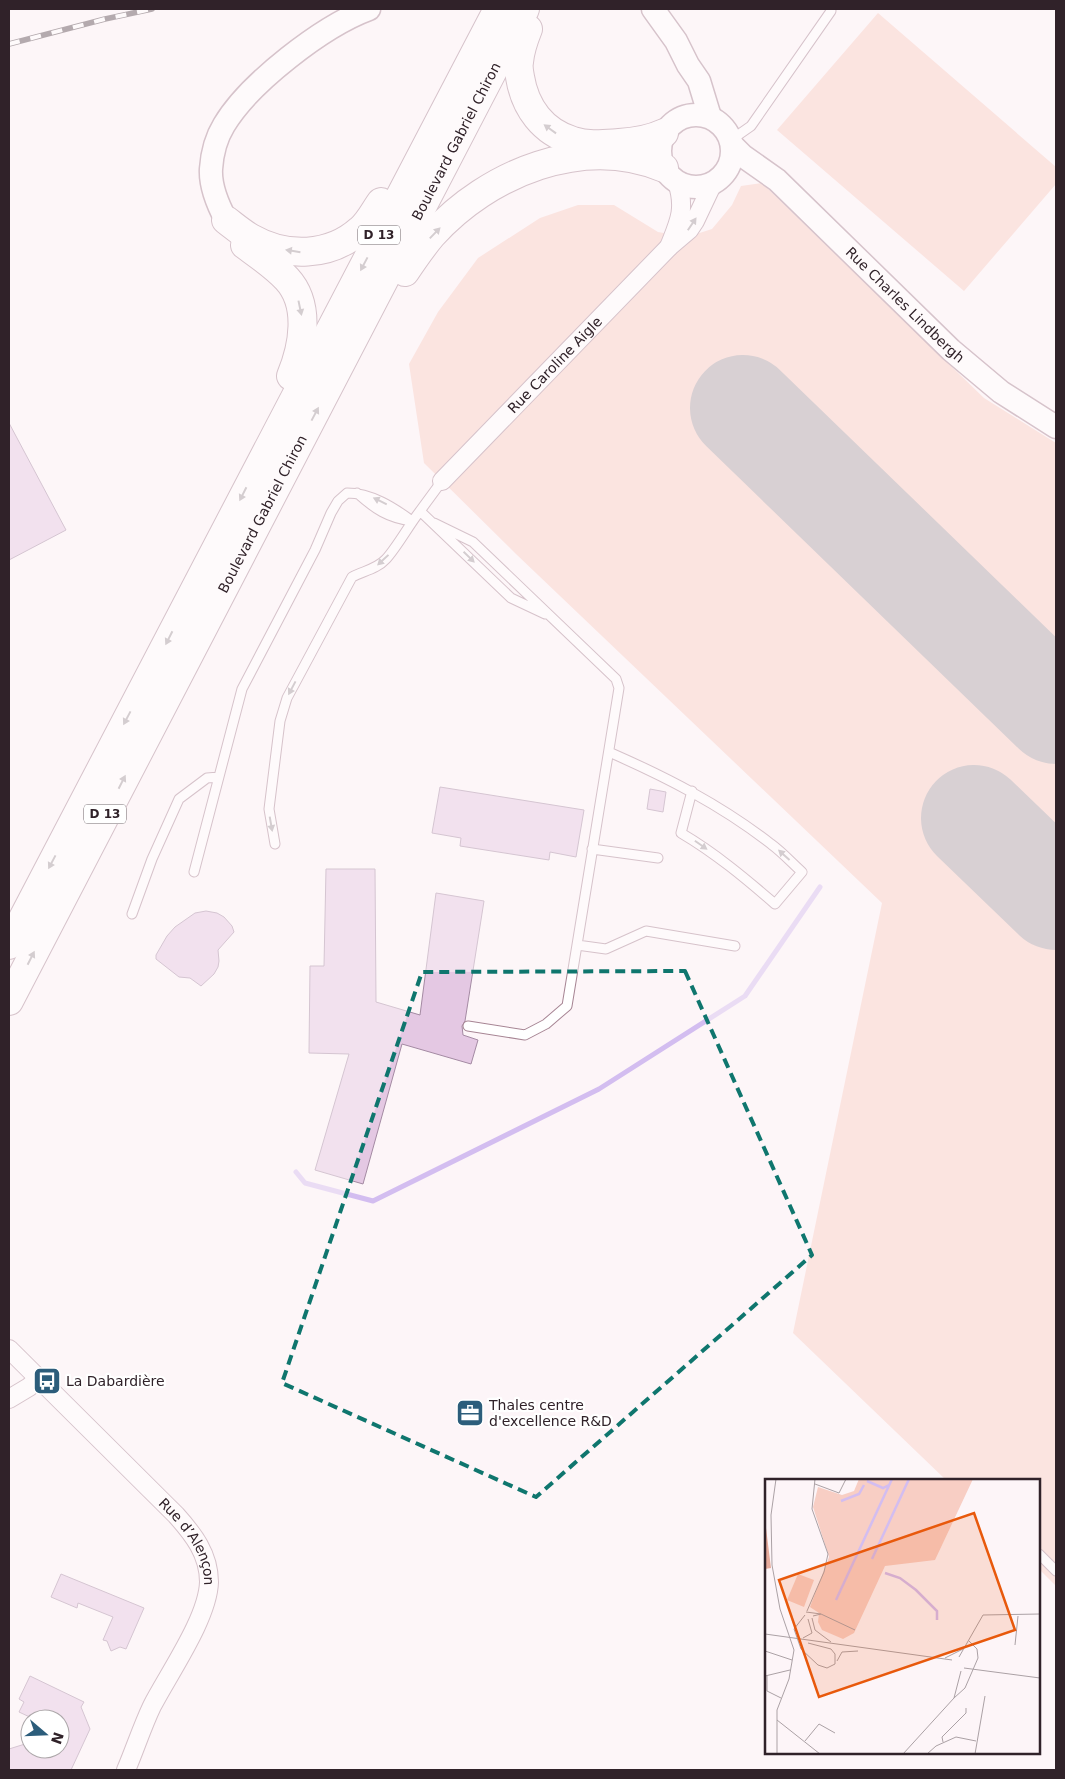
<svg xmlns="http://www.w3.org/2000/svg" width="1065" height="1779" font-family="'DejaVu Sans',sans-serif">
<rect width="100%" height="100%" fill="#fdf5f8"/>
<path fill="#f8cec4" d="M878 13 1056 167V184L964 291 777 130Z
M762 183 984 398 1056 443V1586L1039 1569V1480H946L793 1333 882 903 516 554 424 463 409 364 438 312 478 258 540 218 578 205H614L658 232 687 237 712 229 732 205 741 186Z"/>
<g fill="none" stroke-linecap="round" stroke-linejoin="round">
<path stroke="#d3bdf0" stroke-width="5" d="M296 1172 305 1183 373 1201 599 1089 745 996 820 887"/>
<path stroke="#aca2a6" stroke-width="106" d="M743 408 1056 711
M974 818 1056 897"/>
</g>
<path fill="#e4c8e3" stroke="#a48aa3" d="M9 423 66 530 9 560Z
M440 787 584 810 576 857 550 852 549 860 460 846 461 838 432 833Z
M650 789 666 792 663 812 647 809Z
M326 869H375L376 1002 420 1015 436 893 484 901 465 1021 462 1026 463 1035 478 1040 471 1064 402 1044 363 1184 315 1170 349 1054 309 1053 310 966H324Z
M206 911 217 913 224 917 232 926 234 932 218 950 219 961 218 967 214 974 201 986 190 978 179 977 156 959V955L167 936 175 927 195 913Z
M61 1574 144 1608 126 1649 120 1647 111 1651 107 1641 103 1640 113 1617 78 1603 77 1608 51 1597Z
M30 1676 84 1702 81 1707 90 1729 71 1770H9V1749L25 1744 30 1746V1749H60V1735L66 1722 45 1711 41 1719H34L19 1712 24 1702 19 1699Z"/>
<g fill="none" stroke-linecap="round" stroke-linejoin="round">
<g stroke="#a78594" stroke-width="11">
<path id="service" d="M731 140 751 126 831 11
M442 481 420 511 511 598 545 614
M434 523 473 542 616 679 619 688 567 1006 546 1024 525 1035 468 1026
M609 752C666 777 721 805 771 844 782 852 792 863 802 872L775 904C745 878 715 853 681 833L692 791
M275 844 269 809 280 721 287 698 352 577C363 571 377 569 386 559 397 547 409 525 420 511
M592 849 658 858
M194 872 242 689 315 550 331 513 338 501 347 493C371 493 393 507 412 521 388 518 375 509 357 493
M132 914 152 859 179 799 207 778 219 777
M577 945 606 949 646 931 735 946
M1039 1554 1056 1571"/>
</g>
<g stroke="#a78594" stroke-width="20">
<g id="minor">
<path d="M677 182C686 209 679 222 669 247L689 230 695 221 713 183"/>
<path id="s1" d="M442 481 669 247"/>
<path id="s2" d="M9 1349 176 1515C193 1534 209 1554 209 1582 208 1618 169 1673 152 1706 142 1727 135 1749 126 1770"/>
<path d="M9 1399 29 1387 38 1379"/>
</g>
</g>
<g stroke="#a78594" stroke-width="25">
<g id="tertiary">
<path d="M653 9 676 41 688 65 699 81 710 117"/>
<circle cx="696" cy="151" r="36"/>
<path id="s3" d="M732 145 743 156 777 180 951 350 1001 392 1056 427"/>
<path d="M226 220C218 205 210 186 211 169 212 154 216 138 224 125 249 83 323 26 369 9"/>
</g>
</g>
<g stroke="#a78594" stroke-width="30">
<g id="primary">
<path d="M528 29C524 39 520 50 519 62 518 67 519 72 520 77 525 108 543 132 573 141 588 146 604 144 619 143 635 142 649 140 664 133"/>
<path d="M226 220C234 226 242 233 251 238 286 258 330 257 360 230 369 223 375 210 381 202"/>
<path d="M245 245C260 256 275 266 287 279 311 305 303 347 291 376"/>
<path d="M405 272C413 260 422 247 432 235 488 173 583 134 664 168"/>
<path d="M9 945 498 9"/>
<path id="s4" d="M9 1001 525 9"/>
</g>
</g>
<use href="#service" stroke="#fff" stroke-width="9"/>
<use href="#minor" stroke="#fff" stroke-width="18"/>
<use href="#tertiary" stroke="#fff" stroke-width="22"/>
<use href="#primary" stroke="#fff" stroke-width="28"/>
<g stroke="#5b4f55" stroke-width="5.5">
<path id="rail" d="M9 44 105 19 152 9"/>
</g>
<use href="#rail" stroke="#fff" stroke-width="4" stroke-dasharray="11" stroke-linecap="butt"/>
</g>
<defs><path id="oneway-solid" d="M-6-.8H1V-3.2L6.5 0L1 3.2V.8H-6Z" transform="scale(1.25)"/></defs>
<g fill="#a29c9f">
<use href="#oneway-solid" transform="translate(550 129) rotate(-144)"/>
<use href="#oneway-solid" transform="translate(692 224) rotate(-56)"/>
<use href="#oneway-solid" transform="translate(435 233) rotate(-46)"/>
<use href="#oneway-solid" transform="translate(293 251) rotate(-171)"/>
<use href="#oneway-solid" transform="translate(364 264) rotate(118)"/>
<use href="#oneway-solid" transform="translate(300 308) rotate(78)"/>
<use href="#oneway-solid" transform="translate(315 414) rotate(-62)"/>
<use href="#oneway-solid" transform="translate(243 494) rotate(117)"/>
<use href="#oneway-solid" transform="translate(380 501) rotate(-154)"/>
<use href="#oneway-solid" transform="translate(469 557) rotate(44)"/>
<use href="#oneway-solid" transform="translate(383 560) rotate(137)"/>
<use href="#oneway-solid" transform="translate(169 638) rotate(117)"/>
<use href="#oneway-solid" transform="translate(292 688) rotate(118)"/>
<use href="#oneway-solid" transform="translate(127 718) rotate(118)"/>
<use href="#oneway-solid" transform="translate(122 782) rotate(-63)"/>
<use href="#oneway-solid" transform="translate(271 824) rotate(80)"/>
<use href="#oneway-solid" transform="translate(701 845) rotate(35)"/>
<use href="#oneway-solid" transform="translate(784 855) rotate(-138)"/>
<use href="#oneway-solid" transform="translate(52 862) rotate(118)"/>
<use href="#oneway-solid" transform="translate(31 958) rotate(-63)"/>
</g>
<path d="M0 0H1065V1779H0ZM685 971 812 1255 536 1497 282 1383 422 972Z" fill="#fdf5f8" fill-opacity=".55" fill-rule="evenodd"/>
<path fill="none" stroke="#0f766e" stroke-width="4" stroke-dasharray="10 6" stroke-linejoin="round" d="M685 971 812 1255 536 1497 282 1383 422 972Z"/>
<defs>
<g id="bus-square" transform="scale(1.4375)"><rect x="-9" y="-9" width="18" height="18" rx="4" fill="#2c5d7b" stroke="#fff"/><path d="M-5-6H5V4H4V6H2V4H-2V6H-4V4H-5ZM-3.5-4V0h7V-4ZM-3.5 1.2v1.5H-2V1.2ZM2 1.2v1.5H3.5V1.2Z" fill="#fff"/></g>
<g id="office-square" transform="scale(1.4375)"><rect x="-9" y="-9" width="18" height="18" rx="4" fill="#2c5d7b" stroke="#fff"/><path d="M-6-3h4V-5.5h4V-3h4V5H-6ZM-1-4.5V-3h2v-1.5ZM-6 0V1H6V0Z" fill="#fff"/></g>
</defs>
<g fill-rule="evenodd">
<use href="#bus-square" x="47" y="1381"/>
<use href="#office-square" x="470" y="1413"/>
</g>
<g text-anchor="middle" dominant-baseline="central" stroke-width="4.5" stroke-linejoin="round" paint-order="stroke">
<g fill="#fff" stroke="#6e6469" stroke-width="1">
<rect x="358" y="225.5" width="42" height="19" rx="4"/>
<rect x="84" y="804.5" width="42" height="19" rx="4"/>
</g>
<g font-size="12" font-weight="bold" fill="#302229">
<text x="379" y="235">D 13</text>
<text x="105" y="814">D 13</text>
</g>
<g font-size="14" fill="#302229" stroke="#fff">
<text stroke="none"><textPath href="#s4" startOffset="969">Boulevard Gabriel Chiron</textPath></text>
<text stroke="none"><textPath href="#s3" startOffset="236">Rue Charles Lindbergh</textPath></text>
<text stroke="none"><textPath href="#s1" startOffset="162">Rue Caroline Aigle</textPath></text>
<text stroke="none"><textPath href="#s4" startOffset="549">Boulevard Gabriel Chiron</textPath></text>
<text stroke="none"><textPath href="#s2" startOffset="265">Rue d’Alençon</textPath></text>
</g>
<g font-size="14" fill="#302229" stroke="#fff" text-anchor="start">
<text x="66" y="1381">La Dabardière</text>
<text x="489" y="1405">Thales centre<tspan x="489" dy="16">d'excellence R&amp;D</tspan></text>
</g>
</g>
<g transform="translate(765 1479)">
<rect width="275" height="275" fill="#fdf5f8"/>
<path d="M94 0H208L170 81 120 87 89 154 78 160 57 151 53 143 54 134 45 128 64 78 48 28 53 8 77 16 89 12ZM33 95 49 101 39 128 22 121Z" fill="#f8cec4"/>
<path d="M0 41 6 89 0 90Z" fill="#e7ab9c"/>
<path fill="none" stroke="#d3bdf0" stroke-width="2.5" d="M102 2 118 9 124 6M76 22 94 15 99 6M107 80 144 0M120 94 135 99 151 111 172 132V141M71 121 127 0"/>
<path fill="none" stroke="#aba1a5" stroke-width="1" d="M11 0 6 36 7 86 15 130 29 171 24 200 12 231V275M50 5 74 14 81 0M42 132 59 93 63 75 47 30 50 0M41 133 56 135 48 137M56 135 90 151M40 136 29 150 36 170 53 186 62 189 70 185M47 139 50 151 66 163M0 155 187 181M38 159 47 154 43 140M43 164 66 170 70 175V185M250 166 253 137M0 172 27 181M194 178 218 136 275 135M180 179 198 170M72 182 77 173 93 172M199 189 275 199M2 196V212L16 219M0 197 25 191M189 219 200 209 213 179 212 170 204 162M12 241 55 275M40 262 54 245 70 254M178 263 177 258 201 234V229M138 275 189 219 196 192M162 275 171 267 191 258 211 262M210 275 220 217"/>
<path fill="#e8590c" fill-opacity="0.15" stroke="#e8590c" stroke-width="2.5" d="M209 34 250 151 54 218 14 101Z"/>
<rect width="275" height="275" fill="none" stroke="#302229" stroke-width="2.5"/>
</g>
<rect width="1065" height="1779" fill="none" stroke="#302229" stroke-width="20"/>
<g transform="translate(45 1734) rotate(109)"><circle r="24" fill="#ffffff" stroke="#aca7a9"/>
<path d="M0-4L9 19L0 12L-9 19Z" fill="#2c5d7b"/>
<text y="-8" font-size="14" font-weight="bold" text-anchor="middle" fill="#302229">N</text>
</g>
</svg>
